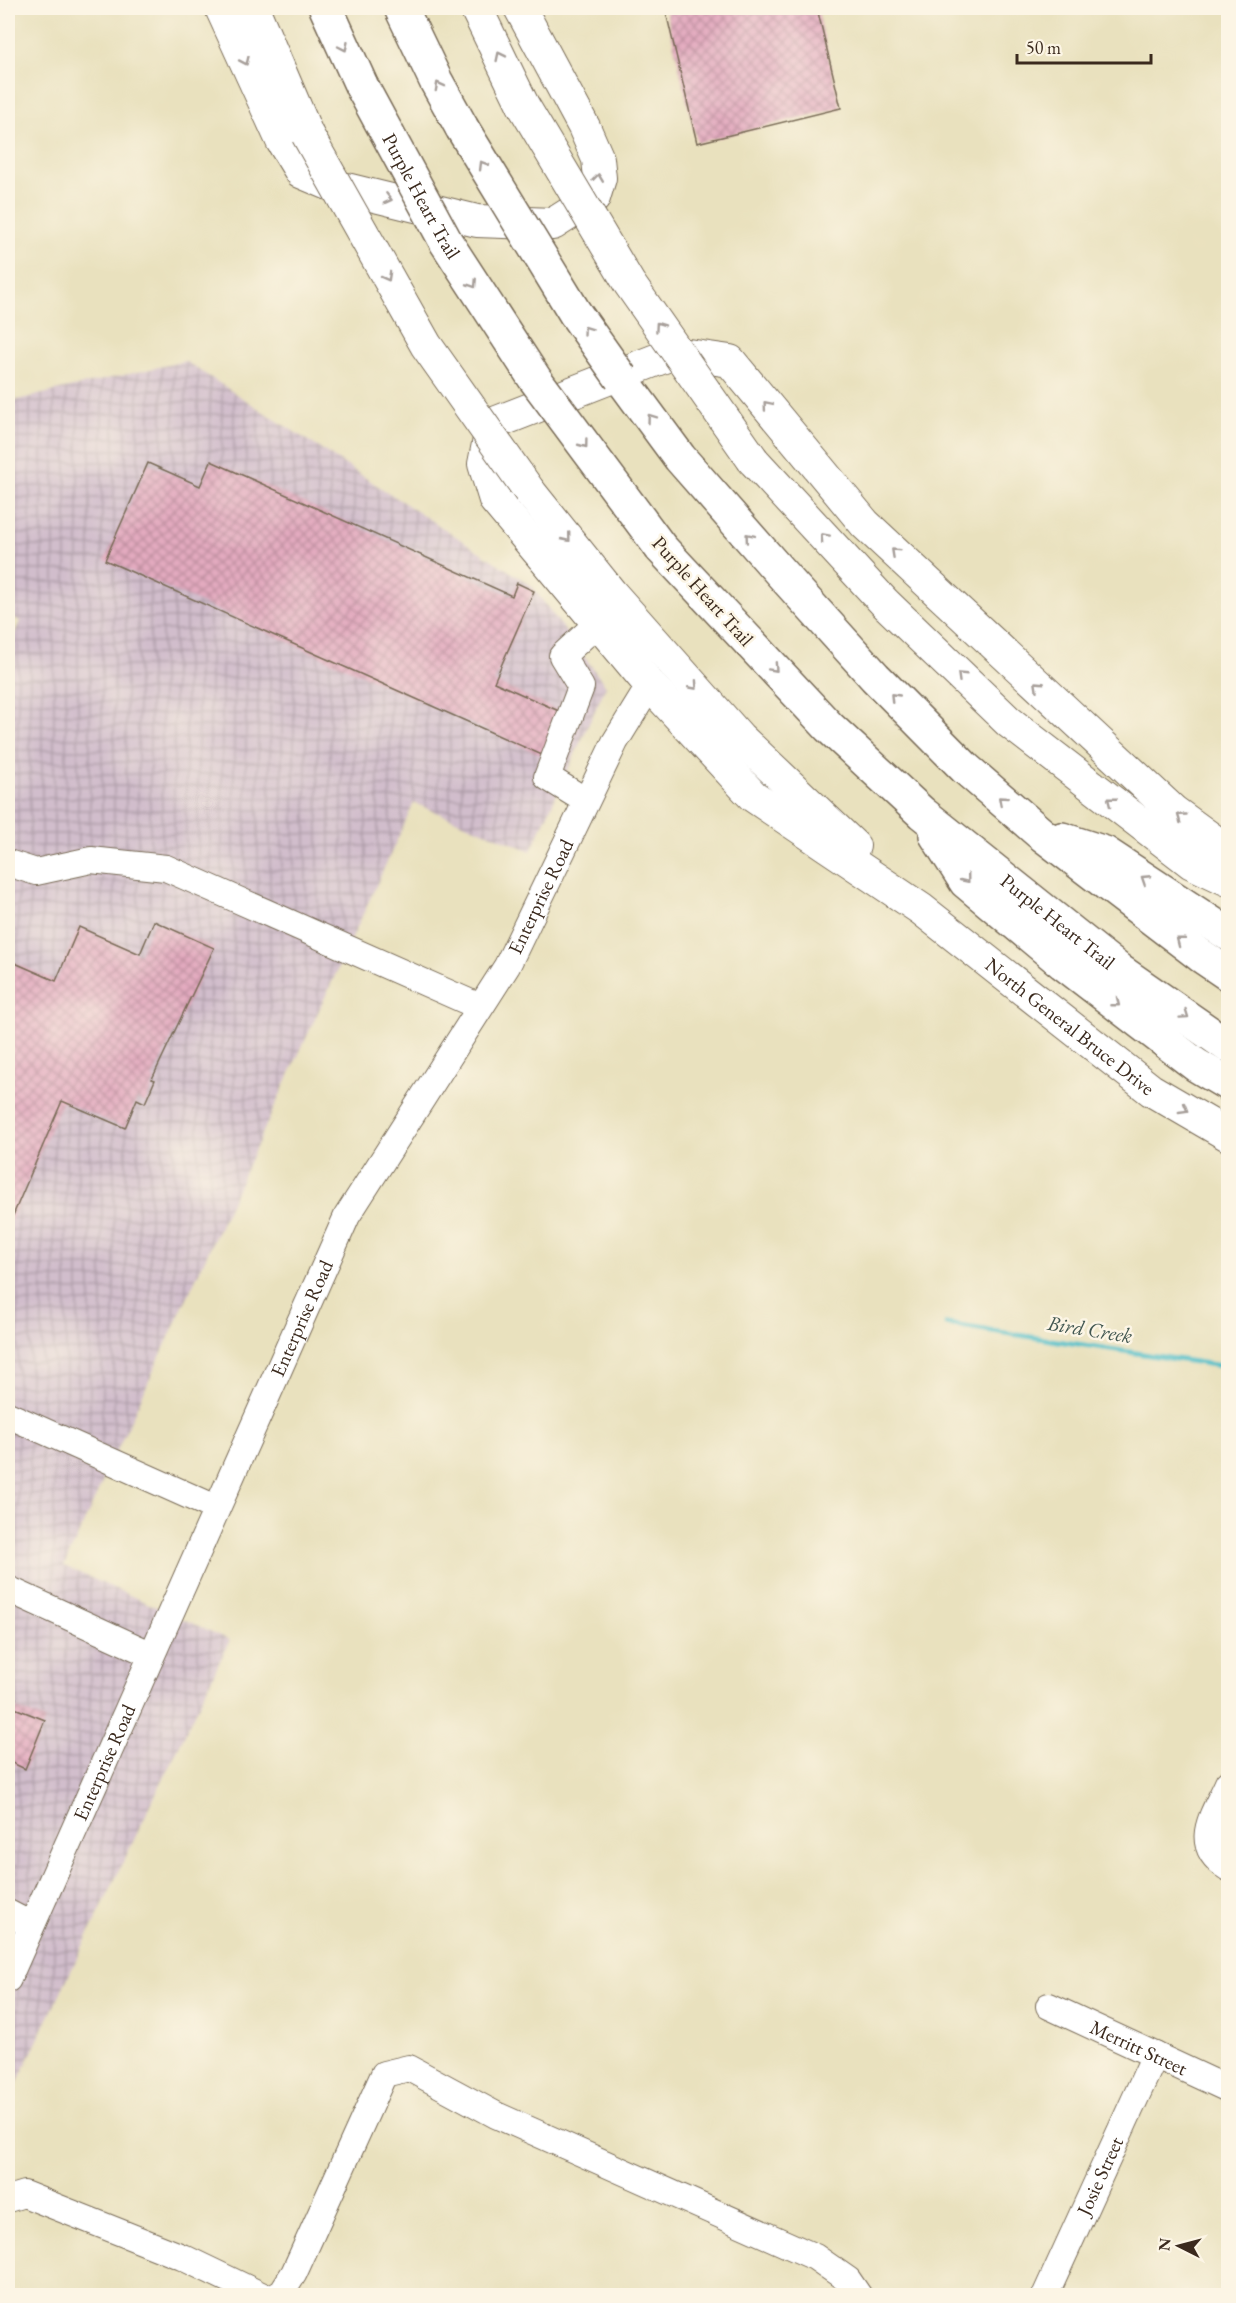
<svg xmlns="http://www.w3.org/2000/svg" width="1236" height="2303" font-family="'EB Garamond',serif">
<defs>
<pattern id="industrial-grid" width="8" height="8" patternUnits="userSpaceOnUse" patternTransform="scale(1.5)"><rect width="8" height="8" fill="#d1bdcc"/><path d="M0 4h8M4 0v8" fill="none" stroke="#ab9aa5"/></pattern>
<pattern id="building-cross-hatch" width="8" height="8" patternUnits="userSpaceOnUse" patternTransform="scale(1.5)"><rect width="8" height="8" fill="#e3aabf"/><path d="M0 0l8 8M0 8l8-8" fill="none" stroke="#b98b9b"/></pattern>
</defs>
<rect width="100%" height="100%" fill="#fcf5e5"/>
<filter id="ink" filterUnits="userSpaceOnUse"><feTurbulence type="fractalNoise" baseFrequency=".0167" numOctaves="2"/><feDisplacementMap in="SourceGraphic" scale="12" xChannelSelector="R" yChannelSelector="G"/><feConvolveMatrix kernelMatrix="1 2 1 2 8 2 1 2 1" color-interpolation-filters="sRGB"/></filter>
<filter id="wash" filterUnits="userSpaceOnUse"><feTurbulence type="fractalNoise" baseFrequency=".008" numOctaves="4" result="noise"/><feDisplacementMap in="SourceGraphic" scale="24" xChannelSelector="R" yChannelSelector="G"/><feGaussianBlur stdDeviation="1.35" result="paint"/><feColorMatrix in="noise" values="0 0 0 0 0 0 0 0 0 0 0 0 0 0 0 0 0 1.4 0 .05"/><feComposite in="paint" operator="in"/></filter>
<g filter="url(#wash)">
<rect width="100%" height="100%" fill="#e9e1be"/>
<path fill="url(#industrial-grid)" d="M185 361 531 585 606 686 531 851 414 803 64 1566 230 1640 8 2102V649L20 621 8 615V402Z"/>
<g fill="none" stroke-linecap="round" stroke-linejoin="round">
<path stroke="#51bfc9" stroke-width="5" d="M946 1324 1228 1367"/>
</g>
<g id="blocks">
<path fill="url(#building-cross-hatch)" d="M665 8H817L841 108 697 143Z
M211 461 512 596 517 583 534 591 494 682 561 712 542 755 105 560 148 463 200 486Z
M154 921 214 948 152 1079 155 1080 145 1103 137 1099 125 1128 62 1101 8 1227V960L56 981 79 927 140 954Z
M8 1694 16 1698 12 1707 45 1720 25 1769 8 1761Z"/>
</g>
</g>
<g filter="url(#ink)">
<use href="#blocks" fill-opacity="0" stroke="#786a56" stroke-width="1.5"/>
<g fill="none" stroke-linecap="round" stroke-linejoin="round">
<g stroke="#786a56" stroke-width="28">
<g id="minor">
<path d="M586 801 547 777 581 687 562 656 598 623"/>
<path d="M8 863 36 872 91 860 166 868 480 1007"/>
<path d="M8 1415 216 1508"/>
<path d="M8 1589 150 1654"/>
<path d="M1228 1783C1214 1815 1190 1844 1228 1868"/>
<path d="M8 1913 31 1925"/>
<path id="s1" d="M8 1979 347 1216 507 966 615 742 650 685"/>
<path id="s2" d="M1049 2006 1228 2089"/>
<path d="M8 2199 24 2194 182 2257 263 2296"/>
<path d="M274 2296 282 2292 294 2273 384 2074 409 2068 496 2115 815 2257 848 2280 859 2296"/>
<path id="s3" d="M1045 2296 1155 2055"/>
</g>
</g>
<g stroke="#786a56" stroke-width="34">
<g id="major">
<path d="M221 8 282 141 301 172 334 186 477 221 553 224 594 198 600 178 598 159 584 127 520 8"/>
<path d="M253 8 307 134"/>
<path d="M476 8 523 105"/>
<path d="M753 460 885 603 1009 722 1192 863 1228 880"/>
<path d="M530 492 611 593 739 737 854 846"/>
<path id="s4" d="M1228 851 1173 811 865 524 730 361 674 353 492 424 484 464 495 500 650 685 753 796 921 909 1151 1090 1228 1135"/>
</g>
</g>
<g stroke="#786a56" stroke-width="36">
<g id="highway">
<path d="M326 8 362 87"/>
<path d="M401 8 436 81 462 128"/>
<path d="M621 378 680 458 780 572 875 677 965 768 1040 833 1200 955 1228 974"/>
<path id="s5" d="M661 548 829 727 922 813 1120 971 1228 1046"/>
<path d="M936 835 966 882 1063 963 1196 1065 1228 1084"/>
<path d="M1062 839 1105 853 1228 934"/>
</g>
</g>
<use href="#minor" stroke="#fff" stroke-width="26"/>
<use href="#major" stroke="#fff" stroke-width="32"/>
<use href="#highway" stroke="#fff" stroke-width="33"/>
<g stroke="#786a56" stroke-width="34" stroke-linecap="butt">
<path id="major-bridge" d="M523 105 629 283 753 460
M307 134 426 345 530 492"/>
</g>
<g stroke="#786a56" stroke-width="36" stroke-linecap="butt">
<g id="highway-bridge">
<path id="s6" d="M362 87 446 242 535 379 661 548"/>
<path d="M462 128 575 313 621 378"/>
</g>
</g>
<use href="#major-bridge" stroke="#fff" stroke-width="32"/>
<use href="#highway-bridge" stroke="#fff" stroke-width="33"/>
</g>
<defs><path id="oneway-chevron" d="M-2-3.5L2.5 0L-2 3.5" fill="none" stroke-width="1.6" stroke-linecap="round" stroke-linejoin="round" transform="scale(1.5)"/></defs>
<g stroke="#a79f9a">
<use href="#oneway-chevron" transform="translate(344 47) rotate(65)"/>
<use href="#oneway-chevron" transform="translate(500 56) rotate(-116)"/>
<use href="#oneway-chevron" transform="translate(245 61) rotate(66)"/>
<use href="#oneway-chevron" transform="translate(439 86) rotate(-118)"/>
<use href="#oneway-chevron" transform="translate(483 165) rotate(-121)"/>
<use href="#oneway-chevron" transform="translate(598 178) rotate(-83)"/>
<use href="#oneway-chevron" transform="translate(388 199) rotate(14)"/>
<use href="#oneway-chevron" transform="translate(387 277) rotate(61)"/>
<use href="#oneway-chevron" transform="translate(473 284) rotate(57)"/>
<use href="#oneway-chevron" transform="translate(659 326) rotate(-125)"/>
<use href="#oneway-chevron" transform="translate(587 330) rotate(-126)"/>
<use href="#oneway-chevron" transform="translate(767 405) rotate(-130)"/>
<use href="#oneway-chevron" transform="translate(651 418) rotate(-126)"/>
<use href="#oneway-chevron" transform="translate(584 444) rotate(53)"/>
<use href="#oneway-chevron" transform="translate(749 537) rotate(-130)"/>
<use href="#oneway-chevron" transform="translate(824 537) rotate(-133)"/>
<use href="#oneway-chevron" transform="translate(567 538) rotate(51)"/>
<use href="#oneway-chevron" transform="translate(895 552) rotate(-137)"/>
<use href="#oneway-chevron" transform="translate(774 668) rotate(47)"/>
<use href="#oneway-chevron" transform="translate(961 676) rotate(-136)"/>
<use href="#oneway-chevron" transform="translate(1038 685) rotate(-137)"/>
<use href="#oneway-chevron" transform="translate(694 686) rotate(48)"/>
<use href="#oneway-chevron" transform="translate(894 697) rotate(-134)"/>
<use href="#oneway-chevron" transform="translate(1002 800) rotate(-139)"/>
<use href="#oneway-chevron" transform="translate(1111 801) rotate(-142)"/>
<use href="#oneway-chevron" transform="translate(1181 817) rotate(-144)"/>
<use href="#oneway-chevron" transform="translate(966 879) rotate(51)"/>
<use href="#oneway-chevron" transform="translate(1145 879) rotate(-147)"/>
<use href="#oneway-chevron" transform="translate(1180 941) rotate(-142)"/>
<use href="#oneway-chevron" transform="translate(1116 1003) rotate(38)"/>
<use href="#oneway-chevron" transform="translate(1185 1015) rotate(35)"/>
<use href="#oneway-chevron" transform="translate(1184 1109) rotate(30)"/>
</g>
</g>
<g text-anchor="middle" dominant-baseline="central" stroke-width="5" stroke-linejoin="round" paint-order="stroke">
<g font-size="20" fill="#3b2a1e" stroke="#fcf5e5">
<text stroke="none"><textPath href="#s6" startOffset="124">Purple Heart Trail</textPath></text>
<text transform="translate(703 591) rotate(48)">Purple Heart Trail</text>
<text stroke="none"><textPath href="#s1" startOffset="1209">Enterprise Road</textPath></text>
<text stroke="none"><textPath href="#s5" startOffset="546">Purple Heart Trail</textPath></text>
<text stroke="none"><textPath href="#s4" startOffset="1816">North General Bruce Drive</textPath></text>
<text stroke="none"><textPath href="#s1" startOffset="723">Enterprise Road</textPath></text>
<text stroke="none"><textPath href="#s1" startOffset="237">Enterprise Road</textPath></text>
<text stroke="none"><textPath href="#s2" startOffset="99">Merritt Street</textPath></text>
<text stroke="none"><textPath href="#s3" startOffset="132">Josie Street</textPath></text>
</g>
<g font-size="21" font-style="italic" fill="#425751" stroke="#fcf5e5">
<text transform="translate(1090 1329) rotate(9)">Bird Creek</text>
</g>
</g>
<rect width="1236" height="2303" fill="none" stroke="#fcf5e5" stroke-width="30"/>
<g transform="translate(1179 2246) rotate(276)" stroke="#fcf5e5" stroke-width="4.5" paint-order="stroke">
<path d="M0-4.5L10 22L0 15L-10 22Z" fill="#3b2a1e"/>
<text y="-9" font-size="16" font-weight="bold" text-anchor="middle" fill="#3b2a1e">N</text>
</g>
<path d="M1017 54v9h134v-9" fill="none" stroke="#3b2a1e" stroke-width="3"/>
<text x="1026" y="54" font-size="18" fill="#3b2a1e" stroke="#fcf5e5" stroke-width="4.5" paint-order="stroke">50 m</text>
</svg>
